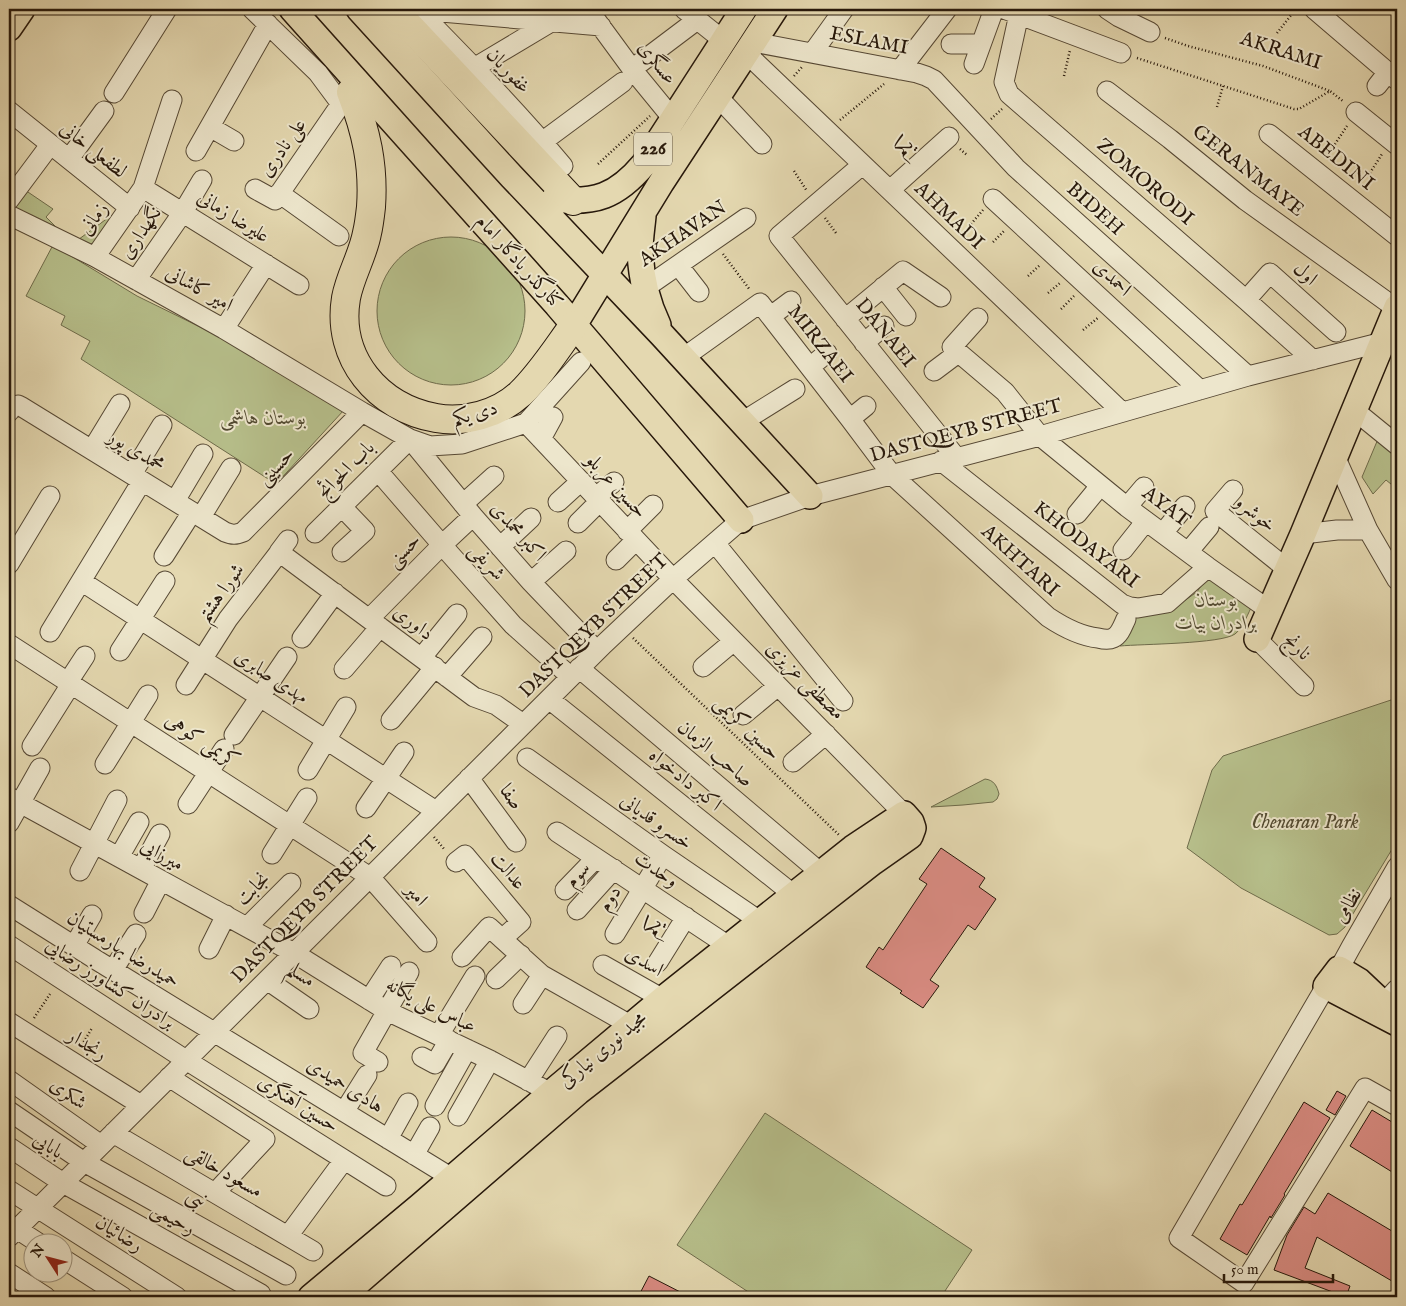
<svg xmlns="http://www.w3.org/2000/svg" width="1406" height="1306" font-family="'IM FELL English',Amiri,serif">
<rect width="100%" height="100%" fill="#e4d8b0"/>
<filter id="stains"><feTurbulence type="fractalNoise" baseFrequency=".004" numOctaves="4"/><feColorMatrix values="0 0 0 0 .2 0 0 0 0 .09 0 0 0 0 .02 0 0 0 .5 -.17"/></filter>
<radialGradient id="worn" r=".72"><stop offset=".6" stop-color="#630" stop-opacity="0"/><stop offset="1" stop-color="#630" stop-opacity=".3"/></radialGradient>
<path fill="#b6be8a" stroke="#6e6b4a" d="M22 188 53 209 46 217 68 239 9 212Z
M127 204 93 253 75 242Z
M377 311a74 74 0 1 1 148 0a74 74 0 1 1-148 0Z
M53 245 137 296 245 349 344 410 276 484 81 359 90 341 61 325 65 316 26 296Z
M1378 439 1397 454V489L1386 480 1373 494 1362 477Z
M1206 578H1211L1253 604C1248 613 1243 628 1235 634 1221 644 1141 644 1120 646L1135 614 1172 609 1197 592Z
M1397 698V841L1345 927 1337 934 1329 935 1241 888 1187 848 1212 770 1223 756Z
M985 779C994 780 997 786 999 794L997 799 993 802 963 805 931 807Z
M765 1113 972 1250 941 1297H756L677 1245Z"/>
<path fill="#da8c83" stroke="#27180b" d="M941 848 985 878 979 887 996 899 975 930 968 925 930 980 939 986 923 1008 900 993 902 991 866 967 879 947 883 950 927 884 919 879Z
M1337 1091 1346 1096 1335 1115 1326 1110Z
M1304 1102 1330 1118 1284 1194 1285 1195 1271 1218 1270 1216 1247 1255 1220 1239 1240 1204 1242 1205Z
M1372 1110 1397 1125V1175L1350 1146Z
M1328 1193 1397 1234V1284L1317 1237 1305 1268 1350 1286 1346 1297 1274 1270 1287 1235 1304 1207 1315 1214Z
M649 1276 690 1297H638Z"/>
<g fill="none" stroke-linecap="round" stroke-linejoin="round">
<g stroke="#564834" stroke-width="21">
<path id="minor" d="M252 9 318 73 341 104 275 200 255 189
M417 9C467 60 517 111 563 166
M588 9 632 69 673 119
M684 9 724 41
M1004 9 1121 53
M1107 9 1119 17 1150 32
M1314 9 1397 80
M418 10 601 26
M1019 14 1004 82 1009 94 1246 300 1313 360
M753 42 917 73 926 76 934 80 1016 168 1248 376
M951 44H981
M816 48 844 9
M746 53 1121 411
M974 64 994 9
M474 68 551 22V21
M632 69 697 20
M900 70 947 9
M1377 86 1388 72
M1107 91 1170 139 1245 200 1397 309
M114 93 167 9
M718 97 762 144
M9 111 130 208
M1356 112 1397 145
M210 127 234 141
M1269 134 1397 236
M542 142 623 82
M196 151 268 24
M69 159 104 111
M855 171 779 236 956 457
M143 188 299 285
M890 190 949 137
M279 193 339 236
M993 199 1200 390
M9 200 50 145
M9 215 95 257 224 329 362 412 410 439 430 446 462 444 526 423 581 362
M95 257 143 188 172 100
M678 265 699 292
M136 280 183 212 202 180
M883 287 906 316
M645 288 746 218
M1246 300 1270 273 1336 332
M771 316 791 301
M978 318 952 347 1005 392 1040 436 1127 507 1208 567 1269 610
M845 319 903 271 941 297
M224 329 266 264
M864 343 884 326
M683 358 760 303 850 419 892 475 1048 617C1063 627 1079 636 1098 638 1102 639 1109 640 1113 638 1120 635 1123 625 1126 619
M810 367 827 353
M934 371 958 353
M1354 410 1397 445
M9 412 13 406 18 405 22 407 225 532C232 535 236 535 243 532L362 412
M850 419 866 406
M742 422 795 389
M526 423 673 579 904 814
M541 439 553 417
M92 450 120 404
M1335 456 1368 530 1397 580
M941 461 1122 604 1130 607 1138 608 1167 603 1208 567
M378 471 442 545 513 625 571 677
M132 474 162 425
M1233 490 1215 511 1287 569
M596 497 614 482
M175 501 203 454
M558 502 581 481
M463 504 494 476
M341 506 365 531 342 552
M1127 507 1144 487
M1077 514 1100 486
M201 517 231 468
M578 523 600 501
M627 531 653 505
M315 533 410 439 473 516 531 582 597 651
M1163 533 1185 506
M1303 534 1337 530H1368
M288 540 279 552 474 697 496 705 523 724
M715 543 843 701
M500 547 531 518
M1123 550 1146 521
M1188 552 1209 527
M164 556 192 512
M616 560 636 540
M9 564 50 496
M81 581 436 811
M531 582 566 551
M369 619 442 545 473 516
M50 632 142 481
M302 638 335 593
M1257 639 1304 686
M9 644 370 877 427 942
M120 651 165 581
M422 657 457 614
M703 667 734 641
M579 668 821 873
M344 669 380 627
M447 677 482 637
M68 682 85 656
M186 685 228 619 278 554
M549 699 794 895
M743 715 778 686
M391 720 435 667
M234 735 287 657
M32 746 71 684
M527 758 663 855 761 922
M793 762 826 734
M105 764 148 695
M308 770 346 707
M469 778 516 842
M9 797 294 953 387 1011 490 1060 551 1093
M188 804 224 749
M366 808 404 752
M9 823 40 768
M557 832 730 947
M272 854 307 798
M119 857 139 822
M456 862 465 855 521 922 502 939
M141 869 160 834
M80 871 117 800
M565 890 596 858
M9 905 98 961 452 1178
M577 910 614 869
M144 913 161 880
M247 927 291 883
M615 934 663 855
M9 945 186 1060 386 1186
M74 946 92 915
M209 949 226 915
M462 957 489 927 542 975 632 1026
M658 962 686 917
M603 965 663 999
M1339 969 1351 947 1397 867
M113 970 136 934
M496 979 521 955
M267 980 309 1009
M1326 986 1179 1238 1244 1283 1365 1088 1397 1106
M369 1000 391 966
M1384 1003 1397 989
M523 1004 542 975
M9 1022 141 1105
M439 1035 475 976
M422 1057 435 1064 449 1040
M378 1062 363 1053 409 972
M169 1077 265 1139 215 1193
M9 1080 101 1145
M528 1081 557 1036
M435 1106 467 1049
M9 1111 84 1162 286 1275
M344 1112 367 1075
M458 1116 490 1060
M113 1133 313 1251
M388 1139 408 1103
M9 1147 63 1183 261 1294
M414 1155 430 1127
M9 1190 177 1297
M17 1229 40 1244
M288 1236 344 1160
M9 1237 604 644 673 579 741 520 810 496 1040 436 1248 376 1383 342
M62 1258 123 1297
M9 1273 46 1297"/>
</g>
<g stroke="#27180b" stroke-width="28">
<path id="major" d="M292 9 557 305 741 520
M359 9 512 177 662 335 810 496
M9 28 22 9
M554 199C595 204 617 196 644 164L744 9
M643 216C642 227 640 239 640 251 641 276 647 302 658 325
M574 325 661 183 775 9
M1257 639 1303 534 1397 307
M1397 1012 1377 998 1359 981 1339 969 1326 986 1397 1023
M311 1297 420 1206 551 1093 663 999 853 848 904 814 911 822 913 828 910 836 873 862 578 1092 341 1297"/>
</g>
<g stroke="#27180b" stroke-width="30">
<path id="highway" d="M393 9 573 201
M351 92C366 131 374 165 371 207 370 216 369 225 367 233 363 255 350 276 346 298 336 358 378 408 436 418 465 423 498 414 520 394 541 374 557 348 574 325"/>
</g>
<path stroke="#27180b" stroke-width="2.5" stroke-dasharray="1 2.5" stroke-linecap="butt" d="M1386 10 1387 9
M1277 33 1296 9
M1165 38 1188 46 1263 66 1330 91
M1137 58 1294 109H1299L1330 91 1344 102
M794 76 802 67
M1064 76 1070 50
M1217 107 1223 86
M991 119 1002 109
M840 120 884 84
M960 149 967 155
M1331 150 1347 126
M598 164 650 116
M794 171 807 191
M1368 176 1382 154
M825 218 836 233
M971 224 983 210
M993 242 1004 231
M723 254 750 290
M1028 276 1040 265
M1048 293 1060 283
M1061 309 1074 296
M1083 330 1099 317
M633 638 839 835
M434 837 445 850
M34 1018 50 994
M80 1048 92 1028"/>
<use href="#minor" stroke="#ede6cc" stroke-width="19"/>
<use href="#major" stroke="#e4d8b0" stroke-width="25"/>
<use href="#highway" stroke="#e4d8b0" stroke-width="28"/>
</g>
<g text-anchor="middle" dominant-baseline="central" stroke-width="4" stroke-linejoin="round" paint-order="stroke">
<rect fill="#ede6cc" stroke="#625645" stroke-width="1" x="634" y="132.5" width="38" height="33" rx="4"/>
<g font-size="19" font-weight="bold" fill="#27180b">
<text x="653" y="149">226</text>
</g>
<g font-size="20" fill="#27180b" stroke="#ede6cc">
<text transform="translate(869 41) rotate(11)">ESLAMI</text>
<text transform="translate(1281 51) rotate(18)">AKRAMI</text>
<text transform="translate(657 63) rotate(52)">عسگری</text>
<text transform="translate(508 71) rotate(47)">غفوریان</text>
<text transform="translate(904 147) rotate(-42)">یکم</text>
<text transform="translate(283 148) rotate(-55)">علی نادری</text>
<text transform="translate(93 150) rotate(38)">لطفعلی خانی</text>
<text transform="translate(1336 158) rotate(39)">ABEDINI</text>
<text transform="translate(1248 171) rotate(38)">GERANMAYE</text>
<text transform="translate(1145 182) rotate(41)">ZOMORODI</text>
<text transform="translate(1095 209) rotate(42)">BIDEH</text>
<text transform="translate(949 216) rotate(44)">AHMADI</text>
<text transform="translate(233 217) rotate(32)">علیرضا زمانی</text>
<text transform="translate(94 219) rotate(-54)">زمانی</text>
<text transform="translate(141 233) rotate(-56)">نگهداری</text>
<text transform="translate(683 234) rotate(-34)">AKHAVAN</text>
<text transform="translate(519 262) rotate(48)">کنارگذر یادگار امام</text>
<text transform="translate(1305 274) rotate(42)">اول</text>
<text transform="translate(1112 278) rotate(43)">احمدی</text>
<text transform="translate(199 289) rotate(29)">امیر کاشانی</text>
<text transform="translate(885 333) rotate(51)">DANAEI</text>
<text transform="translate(820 344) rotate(52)">MIRZAEI</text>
<text transform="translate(475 414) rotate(-16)">دی یکم</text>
<text transform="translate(966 431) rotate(-15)">DASTQEYB STREET</text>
<text transform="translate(136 451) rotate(31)">محمدی پور</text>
<text transform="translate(276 467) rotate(-46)">حسینی</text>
<text transform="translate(346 470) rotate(-45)">باب الحوائج</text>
<text transform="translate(616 486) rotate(47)">حسین عربلو</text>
<text transform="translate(1166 507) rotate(37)">AYAT</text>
<text transform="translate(1255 514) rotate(39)">خوشرو</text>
<text transform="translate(518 532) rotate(48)">اکبر محمدی</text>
<text transform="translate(1086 545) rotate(38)">KHODAYARI</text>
<text transform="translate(404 551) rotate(-46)">حسنی</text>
<text transform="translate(1020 561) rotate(42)">AKHTARI</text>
<text transform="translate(487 562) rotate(48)">شریفی</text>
<text transform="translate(221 593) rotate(-54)">شورا هشتم</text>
<text transform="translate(413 623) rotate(37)">داوری</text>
<text transform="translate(594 626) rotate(-44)">DASTQEYB STREET</text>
<text transform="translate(1297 647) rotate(45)">نارنج</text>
<text transform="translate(271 677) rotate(33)">مهدی صابری</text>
<text transform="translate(805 681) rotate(45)">مصطفی عزیزی</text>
<text transform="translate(747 728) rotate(44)">حسین کریمی</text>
<text transform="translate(202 741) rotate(33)">کریمی کوهی</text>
<text transform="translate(715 754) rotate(40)">صاحب الزمان</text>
<text transform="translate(685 780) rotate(39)">اکبر دادخواه</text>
<text transform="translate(511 797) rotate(54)">صفا</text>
<text transform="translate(656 822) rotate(35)">خسرو قدیانی</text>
<text transform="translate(162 855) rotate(29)">میرزایی</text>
<text transform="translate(656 870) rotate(34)">وحدت</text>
<text transform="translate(508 871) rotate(50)">عدالت</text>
<text transform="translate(578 875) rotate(-48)">سوم</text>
<text transform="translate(253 889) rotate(-44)">نجابت</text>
<text transform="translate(416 895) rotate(49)">امیر</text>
<text transform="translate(610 899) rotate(-58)">دوم</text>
<text transform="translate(1348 906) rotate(-60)">نظامی</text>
<text transform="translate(305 910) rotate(-45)">DASTQEYB STREET</text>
<text transform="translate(653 927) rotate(-58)">یکم</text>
<text transform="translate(123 950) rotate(32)">حمیدرضا بهارمستیان</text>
<text transform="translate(644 962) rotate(30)">اسدی</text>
<text transform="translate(301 975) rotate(34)">مسلم</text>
<text transform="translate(110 984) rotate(33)">برادران کشاورز رضایی</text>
<text transform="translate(431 1006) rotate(27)">عباس علی یگانه</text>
<text transform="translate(87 1045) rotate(32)">رنجدار</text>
<text transform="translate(603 1050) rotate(-40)">مجید نوری نیارکی</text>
<text transform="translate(345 1086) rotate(32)">هادی حمیدی</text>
<text transform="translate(68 1094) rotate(36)">شکری</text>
<text transform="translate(298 1104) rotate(32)">حسین آهنگری</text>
<text transform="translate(48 1146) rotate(33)">بابایی</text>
<text transform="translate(224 1172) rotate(30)">مسعود خالقی</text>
<text transform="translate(196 1199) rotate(29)">نبی</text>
<text transform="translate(173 1219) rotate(29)">رحیمی</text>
<text transform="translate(119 1234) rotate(32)">رضائیان</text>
</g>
<g font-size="20" font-style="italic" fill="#524a31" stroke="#ede6cc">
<text x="263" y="418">بوستان هاشمی</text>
<text x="1216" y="600">بوستان<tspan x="1216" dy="23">برادران بیات</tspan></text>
<text x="1305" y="822">Chenaran Park</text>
</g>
</g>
<rect width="1406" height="1306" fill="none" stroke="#e4d8b0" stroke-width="30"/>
<rect x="10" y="10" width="1386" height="1286" fill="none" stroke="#27180b" stroke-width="2.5"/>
<rect x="15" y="15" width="1376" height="1276" fill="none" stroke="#27180b"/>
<g transform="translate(48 1258) rotate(306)"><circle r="24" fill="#ede6cc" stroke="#9e947f"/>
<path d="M0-4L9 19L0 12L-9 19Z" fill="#8f2418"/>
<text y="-8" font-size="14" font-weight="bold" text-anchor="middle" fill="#27180b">N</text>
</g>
<path d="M1224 1274v8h109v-8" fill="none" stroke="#27180b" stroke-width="2.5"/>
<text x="1231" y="1274" font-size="15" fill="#27180b" stroke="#ede6cc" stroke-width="4" paint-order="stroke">50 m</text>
<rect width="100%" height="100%" filter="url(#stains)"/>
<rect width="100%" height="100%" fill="url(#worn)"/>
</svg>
